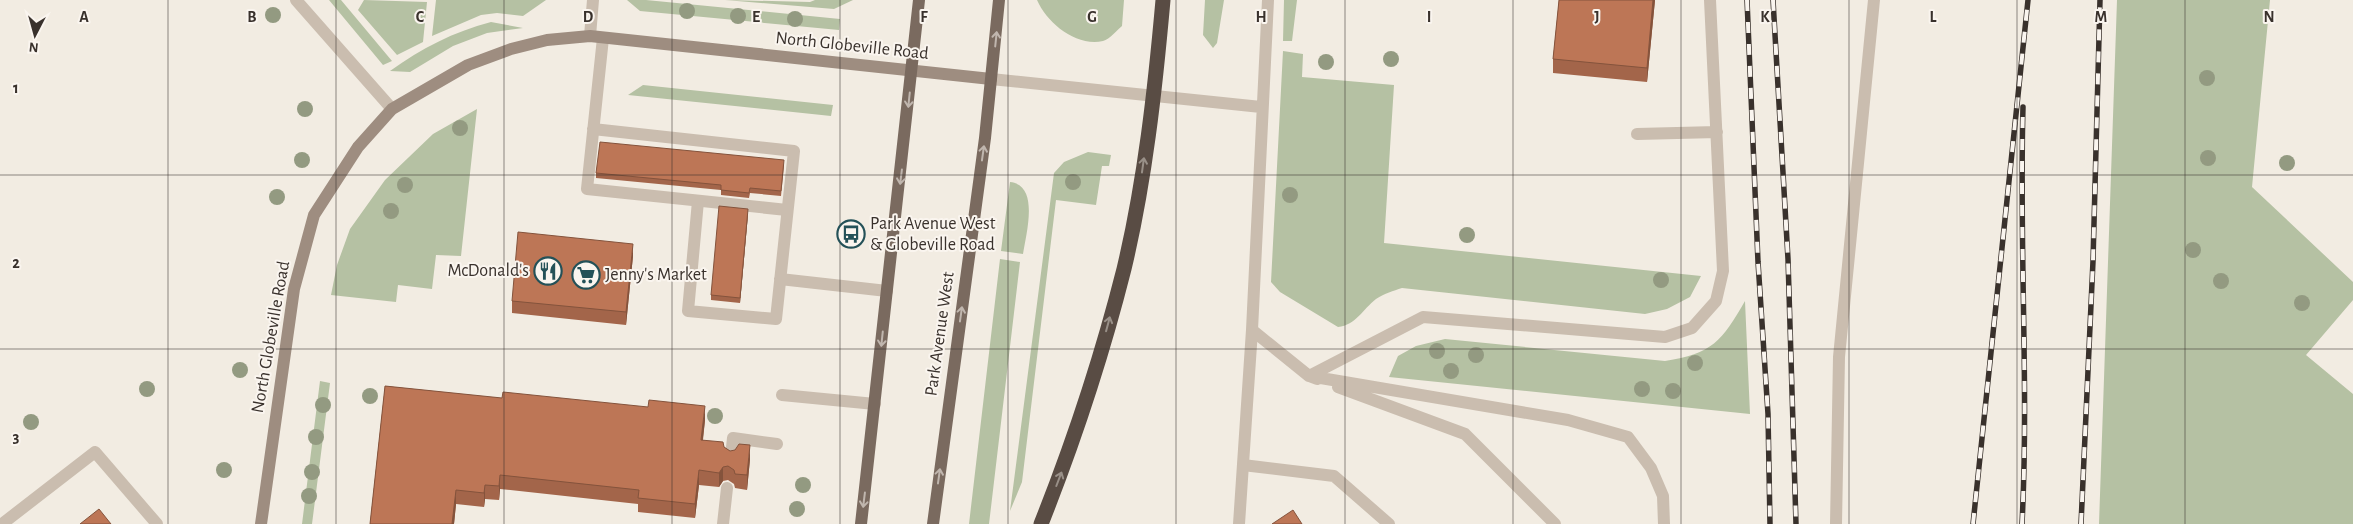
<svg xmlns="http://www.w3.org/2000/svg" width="2353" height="524" font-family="'Alegreya Sans',sans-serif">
<rect width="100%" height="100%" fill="#f2ece2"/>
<path fill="#b5c1a3" d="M329 0H341L392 61 383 65Z
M364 0 427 2 423 42 397 55 358 10Z
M436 0H546L523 16 497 13 481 15 432 36Z
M627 0H646L840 19 839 30 640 11Z
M725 0 810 2 815 0H853L834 9Z
M1037 0H1124L1122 26C1117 30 1110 39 1103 41 1076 47 1047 23 1037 0Z
M1205 0H1224L1217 43 1213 48 1203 35Z
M1284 0H1297L1292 41H1283Z
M2117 0H2270L2252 187 2353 282V300L2306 355 2353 394V524H2099Z
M491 22 523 28 487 33 453 46 410 72 390 71C422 48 453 32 491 22Z
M1283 51 1303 54 1302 77 1394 85 1384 243 1701 276 1690 297 1667 309 1645 314 1402 288C1393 291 1385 293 1376 299 1363 309 1356 325 1338 327L1280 292 1271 282Z
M643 85 833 105 831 116 628 95Z
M477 109 461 256 436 255 432 289 398 285 396 302 331 295 337 265 350 229 385 180 433 134Z
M1088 152 1111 155 1109 166H1102L1096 205 1056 200 1022 482 1010 511 1054 173 1064 162Z
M1010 182C1040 185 1026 234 1023 254L1001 251Z
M1000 259 1020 262 989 524H969Z
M1745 301 1750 414 1389 377 1398 356 1416 346 1445 339 1665 361C1712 354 1722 341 1745 301Z
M320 381 330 383 312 524H302Z"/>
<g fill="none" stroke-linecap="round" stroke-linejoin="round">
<path stroke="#cabdaf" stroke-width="12" d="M296 0 392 109
M590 36 593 0
M603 38 587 189 787 210
M991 79 1261 107
M593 129 794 151 776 319 688 311 698 201
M1637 134 1717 132
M780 279 887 291
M1252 330 1309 376 1317 379
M1309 376 1423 317 1665 337 1692 328 1716 301 1723 271 1710 0
M1309 376 1568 420 1628 437 1651 468 1663 496 1664 524
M1338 387 1465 434 1555 524
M782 395 875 404
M731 457 733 438 777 444
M1243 465 1334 476 1389 524
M2 524 95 452 157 524
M723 524 727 488
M1239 524 1252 330 1268 0
M1836 524 1839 357 1874 0"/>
<path stroke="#9e8d80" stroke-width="12" d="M261 524 294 289 314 215 358 147 392 109 468 65 511 49 547 40 590 36 991 79"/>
<path stroke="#7a6a5f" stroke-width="12" d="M861 524 919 0
M933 524 985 138 999 0"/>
<g stroke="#39312c" stroke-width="5.5">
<path id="rail" d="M1747 0 1758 262 1768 414 1770 524
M1773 0 1788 259 1796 524
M1973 524 2028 0
M2022 524C2029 385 2019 246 2023 107
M2081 524 2093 261 2100 0"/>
</g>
<use href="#rail" stroke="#faf5ef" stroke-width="4" stroke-dasharray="11" stroke-linecap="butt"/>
<path stroke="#594c44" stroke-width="15" d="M1041 524C1074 441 1102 356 1124 269 1145 181 1155 90 1163 0"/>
</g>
<g fill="#939a81">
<circle cx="687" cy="11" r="8"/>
<circle cx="273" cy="15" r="8"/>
<circle cx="738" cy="16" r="8"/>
<circle cx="795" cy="19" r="8"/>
<circle cx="1391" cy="59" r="8"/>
<circle cx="1326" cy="62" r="8"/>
<circle cx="2207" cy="78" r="8"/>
<circle cx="305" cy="109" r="8"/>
<circle cx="460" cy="128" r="8"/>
<circle cx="2208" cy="158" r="8"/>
<circle cx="302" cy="160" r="8"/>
<circle cx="2287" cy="163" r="8"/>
<circle cx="1073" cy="182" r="8"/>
<circle cx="405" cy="185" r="8"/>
<circle cx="1290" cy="195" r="8"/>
<circle cx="277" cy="197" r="8"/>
<circle cx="391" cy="211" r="8"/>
<circle cx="1467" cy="235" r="8"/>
<circle cx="2193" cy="250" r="8"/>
<circle cx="1661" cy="280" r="8"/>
<circle cx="2221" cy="281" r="8"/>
<circle cx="2302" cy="303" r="8"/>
<circle cx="1437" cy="351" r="8"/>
<circle cx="1476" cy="355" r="8"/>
<circle cx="1695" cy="363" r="8"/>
<circle cx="240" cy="370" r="8"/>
<circle cx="1451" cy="371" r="8"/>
<circle cx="147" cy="389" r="8"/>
<circle cx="1642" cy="389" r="8"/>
<circle cx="1673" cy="391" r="8"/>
<circle cx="370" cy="396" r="8"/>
<circle cx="323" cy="405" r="8"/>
<circle cx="715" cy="416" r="8"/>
<circle cx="31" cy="422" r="8"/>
<circle cx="316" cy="437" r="8"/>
<circle cx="224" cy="470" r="8"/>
<circle cx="312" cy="472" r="8"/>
<circle cx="803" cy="485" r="8"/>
<circle cx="309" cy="496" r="8"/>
<circle cx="797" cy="509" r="8"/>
</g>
<path fill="#a3654a" d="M1559 0H1655L1647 82 1553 73V59Z
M784 165 781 196 750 193 749 198 721 195V190L596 178V173Z
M748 214 740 303 711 300V295Z
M633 256 626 325 512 313V301Z
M385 386 705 420 703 440 724 447 730 451 750 459 747 490 735 488 734 484 728 480 723 481 719 487 699 485 695 518 638 512V504L500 489 499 500 485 499 484 507 456 504 454 524H370Z"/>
<path fill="#84533c" d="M1653 0H1655L1647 82V68Z
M748 209V214L740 303V298Z
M633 244V256L626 325V312Z
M705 406V420L701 454V440Z
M750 445V459L747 490V475Z
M723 467V481L719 487V473Z
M699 470V485L695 518V504Z
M500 475V489L499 500V486Z
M485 485V499L484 507V493Z
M456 490V504L454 524H452Z"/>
<path fill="#bd7656" stroke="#84533c" d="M1559 0H1653L1647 68 1553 59Z
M600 142 784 160 781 191 750 188 749 193 721 190V185L596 173Z
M719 206 748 209 740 298 711 295Z
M518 232 633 244 626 312 512 301Z
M385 386 502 398 503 392 648 407 649 400 705 406 701 440 723 442 724 447 730 451 735 450 739 444 750 445 747 475 735 474 734 470 728 466 723 467 719 473 699 470 695 504 638 498 639 490 500 475 499 486 485 485 484 493 456 490 452 524H370Z
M99 509 111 524H80Z
M1293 510 1302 524H1272Z"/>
<defs><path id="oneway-shaft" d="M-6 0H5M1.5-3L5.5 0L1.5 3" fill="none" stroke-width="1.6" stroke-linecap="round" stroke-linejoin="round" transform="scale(1.25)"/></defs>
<g stroke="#c0b6ae">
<use href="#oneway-shaft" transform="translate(996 39) rotate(-84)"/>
<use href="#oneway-shaft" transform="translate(909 100) rotate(96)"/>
<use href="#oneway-shaft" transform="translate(983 153) rotate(-82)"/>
<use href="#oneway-shaft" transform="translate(901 177) rotate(97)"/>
<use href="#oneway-shaft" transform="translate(961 314) rotate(-82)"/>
<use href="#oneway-shaft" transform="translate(882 339) rotate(96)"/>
<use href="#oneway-shaft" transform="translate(939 476) rotate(-82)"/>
<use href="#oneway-shaft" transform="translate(864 500) rotate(97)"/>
</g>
<g stroke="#999088">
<use href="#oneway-shaft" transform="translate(1143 165) rotate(-82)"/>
<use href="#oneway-shaft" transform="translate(1108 324) rotate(-75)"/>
<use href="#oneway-shaft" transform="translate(1059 479) rotate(-69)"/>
</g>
<path fill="none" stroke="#39312c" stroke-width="1" stroke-opacity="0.55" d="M168 0V524M336 0V524M504 0V524M672 0V524M840 0V524M1008 0V524M1176 0V524M1345 0V524M1513 0V524M1681 0V524M1849 0V524M2017 0V524M2185 0V524M0 175H2353M0 349H2353"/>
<defs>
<g id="bus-ring" transform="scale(1.4375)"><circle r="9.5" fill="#faf5ef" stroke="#245158" stroke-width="1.5"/><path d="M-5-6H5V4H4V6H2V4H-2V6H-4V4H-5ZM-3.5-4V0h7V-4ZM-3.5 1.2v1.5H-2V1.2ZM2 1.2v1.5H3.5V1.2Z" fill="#245158"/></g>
<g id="restaurant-ring" transform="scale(1.4375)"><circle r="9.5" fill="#faf5ef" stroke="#245158" stroke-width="1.5"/><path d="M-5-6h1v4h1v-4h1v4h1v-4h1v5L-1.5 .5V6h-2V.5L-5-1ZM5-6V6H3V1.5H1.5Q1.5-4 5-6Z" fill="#245158"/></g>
<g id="supermarket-ring" transform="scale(1.4375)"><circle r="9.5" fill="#faf5ef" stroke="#245158" stroke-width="1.5"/><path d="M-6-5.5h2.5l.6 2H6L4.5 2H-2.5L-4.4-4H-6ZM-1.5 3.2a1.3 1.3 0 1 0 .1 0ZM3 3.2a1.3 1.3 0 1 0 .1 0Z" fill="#245158"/></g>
</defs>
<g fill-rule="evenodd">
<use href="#bus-ring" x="851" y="234"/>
<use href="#restaurant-ring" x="548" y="271"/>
<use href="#supermarket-ring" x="586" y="275"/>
</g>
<g text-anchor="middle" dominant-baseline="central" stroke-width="4" stroke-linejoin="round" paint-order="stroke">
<g font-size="18" fill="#39312c" stroke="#faf5ef">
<text transform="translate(852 46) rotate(6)">North Globeville Road</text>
<text transform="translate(940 334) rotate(-82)">Park Avenue West</text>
<text transform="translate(271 337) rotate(-80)">North Globeville Road</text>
</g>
<g font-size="18" fill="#39312c" stroke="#faf5ef" text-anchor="start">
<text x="870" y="224">Park Avenue West<tspan x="870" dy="21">&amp; Globeville Road</tspan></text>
<text x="529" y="271" text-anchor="end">McDonald's</text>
<text x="605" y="275">Jenny's Market</text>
</g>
</g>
<g font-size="16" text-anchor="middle" font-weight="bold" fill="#39312c" stroke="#faf5ef" stroke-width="4" stroke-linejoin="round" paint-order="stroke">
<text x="84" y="22">A</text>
<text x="252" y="22">B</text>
<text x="420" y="22">C</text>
<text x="588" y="22">D</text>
<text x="756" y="22">E</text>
<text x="924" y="22">F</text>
<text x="1092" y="22">G</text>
<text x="1261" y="22">H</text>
<text x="1429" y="22">I</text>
<text x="1597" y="22">J</text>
<text x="1765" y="22">K</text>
<text x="1933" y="22">L</text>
<text x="2101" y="22">M</text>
<text x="2269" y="22">N</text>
<text x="16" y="93">1</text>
<text x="16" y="268">2</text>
<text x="16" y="442">3</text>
</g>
<g transform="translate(35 35) rotate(186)" stroke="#faf5ef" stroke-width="4" paint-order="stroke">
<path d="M0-4L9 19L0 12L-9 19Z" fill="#39312c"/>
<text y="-8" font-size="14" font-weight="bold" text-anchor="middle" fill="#39312c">N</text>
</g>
</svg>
